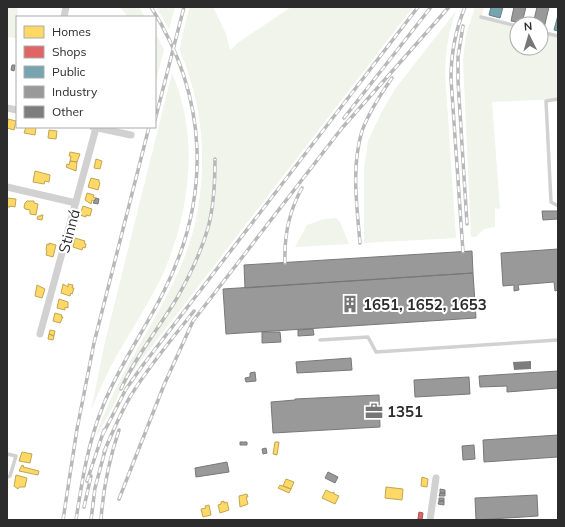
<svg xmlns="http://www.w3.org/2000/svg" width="565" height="527" font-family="Mulish,sans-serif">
<rect width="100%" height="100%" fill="#fff"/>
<path fill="#f0f4ea" d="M7 7H17L18 17H17V38L7 37Z
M120 7H139L145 17H128Z
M156 7H175L169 29Z
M189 7H213L226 34 230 50 239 42 291 7H413L123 384 116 401 96 437C121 357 184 293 198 209 204 172 204 134 195 97 192 86 189 74 185 63 183 59 181 55 180 51 179 46 188 15 189 7Z
M475 7H484L481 17 517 26V48H541V32L558 36V99L492 102 500 209 495 208V227L484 229 476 237H471L463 60 466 35Z
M456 11C448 32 446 51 445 73L456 238 364 243V169L368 141 381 113 395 89Z
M155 32 164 50 155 85Z
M172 73C200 137 190 214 162 276 149 303 132 329 117 355 107 373 99 391 91 410L105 342Z
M336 218 340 222 349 244 295 247 307 225 324 219Z"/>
<path fill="#ffd966" stroke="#c0a555" d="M8 119 16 121 14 130 7 128Z
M26 127H36L35 135 24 133Z
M49 130 57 131 56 139 48 138Z
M70 152 80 154 77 162 70 161 71 156H69Z
M96 159 102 161 100 169 94 168Z
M70 161 77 162 76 171 66 167 67 164 69 165Z
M35 171 50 175 49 182 45 181 44 184 33 182Z
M91 178 99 180V182L100 183 98 190 88 187Z
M87 193 94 195 93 197 96 198 95 201 92 200 91 204 85 200Z
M7 198 16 199 15 207 10 206V207H7Z
M27 201H34V203L38 204 36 215 30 214V210L25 209 24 207 25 203Z
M83 206 92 209 90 216 86 215V217L80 215Z
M41 215H43L42 220 37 219 38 216H41Z
M75 238 85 241 84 243 86 244 85 248 83 247 82 250 73 247Z
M49 243 56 245 53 257 46 255 47 251 46 250 47 244 49 245Z
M63 284 68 287V284L73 285 72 288H74L72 294 71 293 70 296 61 293Z
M37 285 45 289 42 298 35 296Z
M59 299 68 302V308L65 307V310L57 308Z
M55 313 62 315 61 317H63L60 323 53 321Z
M50 330 55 331 54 336 49 334Z
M49 334 54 336 53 340 48 339Z
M275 442H279L277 455 273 454Z
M22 452 32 454 30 463 19 461Z
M22 465 24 466 23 467 39 471 38 475 19 471Z
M16 475 27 478 25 487H19L18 489 14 486Z
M422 477 428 479 427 487 421 486Z
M286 479 294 482 291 489 283 486Z
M280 485 291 489 289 493 278 488Z
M386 487 403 489 402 500 385 498Z
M326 490 332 493 334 492V494L339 496 335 504 322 498Z
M247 494 248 497H246L248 504 240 507 239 496Z
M224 501V503L227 502 229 510 220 513 218 505 221 504V502Z
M209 505 211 515 203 517 201 509 206 508 205 506Z"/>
<path fill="#e06666" stroke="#a55" d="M419 512 423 513 422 520 418 519Z"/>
<path fill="#76a5af" stroke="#608188" d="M491 7H503L500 18 489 15Z
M558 15V31L554 30Z"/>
<path fill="#999" stroke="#787878" d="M514 7H526L522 23 511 21Z
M537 7H549L544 28 541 27V24H533Z
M12 65H15L14 71 11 70Z
M96 198 99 199 98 204 93 203Z
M542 211H558V219L543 220Z
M558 249V290L555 291 554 282 518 285 519 290 514 291V285L503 286 501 253Z
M472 251 473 273 245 288 244 265Z
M473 273 476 318 226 334 223 289Z
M313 329 314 335 298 336V330Z
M262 332H280L281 342 262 343Z
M351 358 352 370 297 373 296 362Z
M558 371V388L507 392V386L480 387 479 376Z
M255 372 256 381 246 382 245 378 250 377V373Z
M469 377 470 394 415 397 414 380Z
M379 395 380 427 273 433 271 402 295 400V399Z
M558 435V457L484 462 483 440Z
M240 442H247V445H240Z
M474 445 475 459 463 460 462 446Z
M266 448 267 453 263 454 262 449Z
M227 462 229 472 196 477 195 468Z
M328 472 338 477 335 483 325 478Z
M440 489 445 490V493H440Z
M440 493H445V496H439Z
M537 495 538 516 476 520 475 498Z
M439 498H444V501H439Z
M439 501H444V505L438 504Z"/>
<path fill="#7d7d7d" d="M531 361V369L514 370 513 362Z"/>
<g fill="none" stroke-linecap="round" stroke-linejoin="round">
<path stroke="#d1d1d1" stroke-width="3.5" d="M481 17 517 26
M541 32 558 36
M558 99 546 101 551 202 558 206
M320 340 368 337 376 352 558 340
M7 454 16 456 10 476 7 477"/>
<path stroke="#d1d1d1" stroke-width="7" d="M64 17 66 7
M7 108 17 110
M93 127 131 135
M7 187 76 203
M40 334 96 128
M430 520 436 478"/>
<g stroke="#b8b8b8" stroke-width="3.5">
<path id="rail" d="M463 26 458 57V81L467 224
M344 118 431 7
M155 120 184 7
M360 243C357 206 351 168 362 131 369 112 380 95 392 78
M463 252 451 79C451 54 455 31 465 7
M285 263C284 236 289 211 302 188
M121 389C135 357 159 328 177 298 189 277 201 252 208 228 214 206 215 182 215 159
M103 434 126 389 143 365 418 7
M104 452C112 433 120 414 130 397 148 367 172 339 194 311
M87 481 104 430
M119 499 164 385 193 321 342 128 449 7
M84 507 91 476
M63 520 77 429 94 343 149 127
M76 520C82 481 88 442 103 406 119 365 145 330 164 291 212 196 208 97 151 7
M91 520 95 488 106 447
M101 520C103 489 109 460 119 430"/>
</g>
<use href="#rail" stroke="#fff" stroke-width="2" stroke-dasharray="6" stroke-linecap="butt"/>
</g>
<defs>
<g id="building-bare" transform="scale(1.38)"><path d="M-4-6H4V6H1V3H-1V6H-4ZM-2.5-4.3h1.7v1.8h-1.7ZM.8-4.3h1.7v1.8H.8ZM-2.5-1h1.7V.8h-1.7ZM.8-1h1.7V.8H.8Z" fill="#767676" stroke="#fff" stroke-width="2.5" paint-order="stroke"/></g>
<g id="office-bare" transform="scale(1.38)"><path d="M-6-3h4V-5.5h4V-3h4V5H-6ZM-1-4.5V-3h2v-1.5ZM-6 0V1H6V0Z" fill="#767676" stroke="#fff" stroke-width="2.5" paint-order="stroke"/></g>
</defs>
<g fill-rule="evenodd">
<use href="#building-bare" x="350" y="304"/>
<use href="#office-bare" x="374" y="411"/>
</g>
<g text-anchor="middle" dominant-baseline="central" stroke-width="4" stroke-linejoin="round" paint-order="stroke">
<g font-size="15" fill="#2c2c2c" stroke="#fff">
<text transform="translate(69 231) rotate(-75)">Stinná</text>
</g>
<g font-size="15" font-weight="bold" fill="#2c2c2c" stroke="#fff" text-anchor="start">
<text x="363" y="304">1651, 1652, 1653</text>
<text x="387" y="411">1351</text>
</g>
</g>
<rect width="565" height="527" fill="none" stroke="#2c2c2c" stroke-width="16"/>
<rect x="16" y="16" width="140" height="112" fill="#ffffff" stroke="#ababab"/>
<rect x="24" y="26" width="20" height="12" fill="#ffd966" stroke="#ababab"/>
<text x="52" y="36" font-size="12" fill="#2c2c2c">Homes</text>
<rect x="24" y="46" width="20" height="12" fill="#e06666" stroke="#ababab"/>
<text x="52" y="56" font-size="12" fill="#2c2c2c">Shops</text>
<rect x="24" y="66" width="20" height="12" fill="#76a5af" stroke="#ababab"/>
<text x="52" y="76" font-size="12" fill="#2c2c2c">Public</text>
<rect x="24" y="86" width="20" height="12" fill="#999999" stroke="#ababab"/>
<text x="52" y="96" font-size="12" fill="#2c2c2c">Industry</text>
<rect x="24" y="106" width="20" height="12" fill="#7d7d7d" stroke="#ababab"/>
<text x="52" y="116" font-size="12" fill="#2c2c2c">Other</text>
<g transform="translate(529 36) rotate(355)"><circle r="19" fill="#ffffff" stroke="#ababab"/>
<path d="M0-3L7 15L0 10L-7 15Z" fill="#767676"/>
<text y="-6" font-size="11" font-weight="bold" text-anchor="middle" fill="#2c2c2c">N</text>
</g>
</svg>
